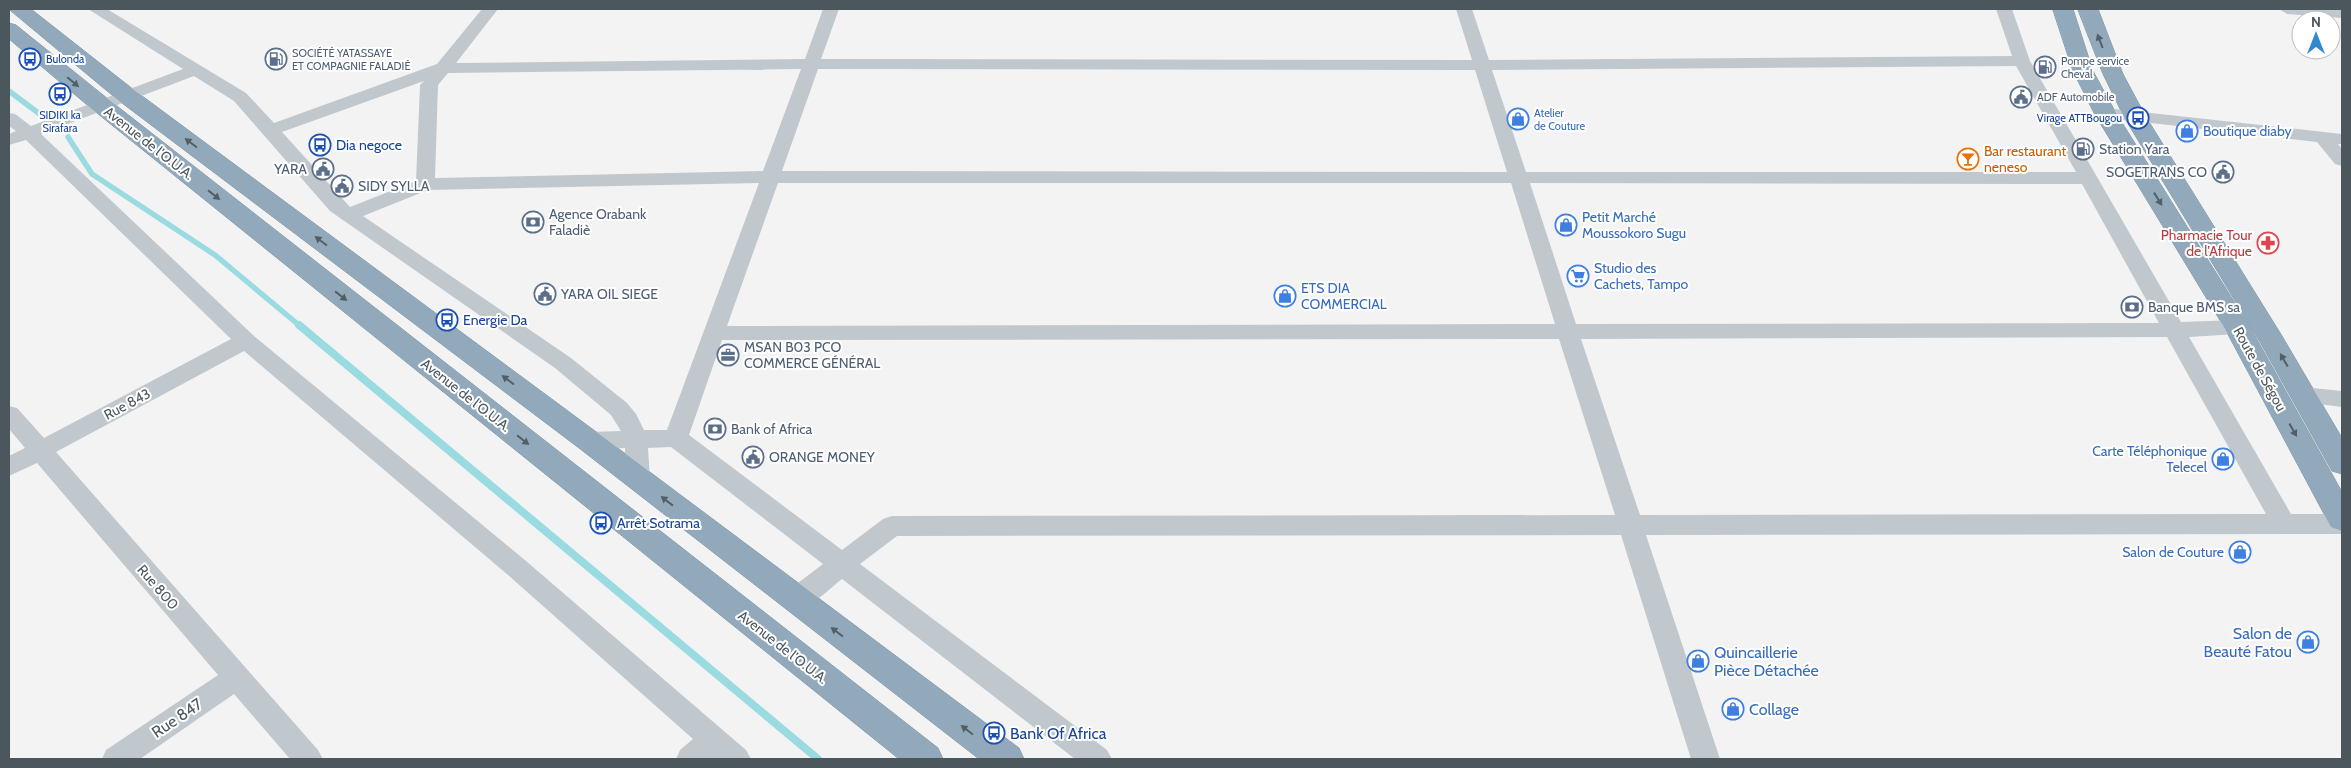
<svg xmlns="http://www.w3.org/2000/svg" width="2351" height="768" font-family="Cabin,sans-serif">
<rect width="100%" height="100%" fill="#f4f3f3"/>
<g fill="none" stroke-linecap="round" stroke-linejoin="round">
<path stroke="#9adbe2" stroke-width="5.5" d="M9 91 49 121
M68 137 92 174 215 255 300 326"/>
<path stroke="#9adbe2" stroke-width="8" d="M299 325 818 759"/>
<g stroke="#7c95a6" stroke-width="1">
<path id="highway" d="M9 9H31L134 90 599 434 1019 748 1024 759H979L579 448 118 100Z
M2053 9H2073L2093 71 2116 113 2250 327 2342 492V531L2331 527 2224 327 2094 113 2073 71Z
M2078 9H2098L2123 74 2146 117 2282 336 2342 438V474L2332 471 2260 342 2124 117 2103 74Z
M9 23 16 25 108 99 938 748 943 759H899L92 109 9 39Z"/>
</g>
<path fill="#c0c8cd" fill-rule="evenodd" d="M88 9H107L246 93 274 123 437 64 482 9H498L456 63 805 59 823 9H839L821 59 1472 60 1456 9H1472L1489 60 2012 56 1996 9H2012L2030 61 2181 322 2237 320 2245 322 2248 327 2245 332 2237 334 2189 337 2291 514H2342V534L1646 535 1720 759H1691L1621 535 897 536 860 564 1107 750 1112 759H1075L842 579C826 591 806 615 786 608L782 600 786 592 823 564 671 447 648 448 650 478 647 484 638 487 629 484 626 478 625 448 589 450 581 447 577 441 581 435 589 432 621 431 611 415 555 368 330 211 234 101 194 76 41 134 254 336 526 561 746 750 751 759H676L680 750 693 739 508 575 244 351 56 452 318 750 323 759H290L234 694 140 759H102L106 750 218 675 37 463 9 476V456L25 448 9 429V406L17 408 44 438 231 339 26 140 9 145V134L16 131 9 126V113L15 114 31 126 183 69ZM2016 66 2076 172H1526L1492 70ZM801 69 763 171 435 178 438 85 448 73ZM818 69 1475 70 1507 172 782 171ZM424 81 420 85 416 181 350 207 282 132ZM759 183 667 430H644L636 414 627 403 571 358 363 216 428 190ZM778 183H1511L1555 324 727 326ZM1530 183 2082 184 2159 323 1576 324ZM2167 337 2266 514 1640 515 1581 339ZM1559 339 1615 515 892 516 883 519 842 550 689 435 722 340Z
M2279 9H2342V18L2287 14Z
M2105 108 2342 134V144H2338L2342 149V166L2335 164 2317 142 2099 117 2096 113 2099 109Z
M2303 387 2342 391V407L2295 401 2292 395 2295 389Z"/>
<use href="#highway" fill="#91a9ba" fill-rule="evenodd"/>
</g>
<defs><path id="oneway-solid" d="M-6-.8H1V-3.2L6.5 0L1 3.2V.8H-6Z" transform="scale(1.25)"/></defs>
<g fill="#535f66">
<use href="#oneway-solid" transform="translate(2100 41) rotate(-111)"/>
<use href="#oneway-solid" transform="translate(73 82) rotate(40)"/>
<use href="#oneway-solid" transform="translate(191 143) rotate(-143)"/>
<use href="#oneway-solid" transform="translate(214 195) rotate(38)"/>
<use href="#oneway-solid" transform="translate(2158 199) rotate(58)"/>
<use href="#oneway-solid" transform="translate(321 241) rotate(-143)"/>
<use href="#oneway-solid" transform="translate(341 296) rotate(38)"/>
<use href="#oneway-solid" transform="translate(2284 360) rotate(-120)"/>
<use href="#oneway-solid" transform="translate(508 380) rotate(-143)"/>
<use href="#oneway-solid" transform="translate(2293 430) rotate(61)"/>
<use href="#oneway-solid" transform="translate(523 440) rotate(38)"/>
<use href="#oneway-solid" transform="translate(667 501) rotate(-142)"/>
<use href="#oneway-solid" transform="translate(837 632) rotate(-143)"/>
<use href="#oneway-solid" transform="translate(967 730) rotate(-143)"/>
</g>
<defs>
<g id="bus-ring" transform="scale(1.125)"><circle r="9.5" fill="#fff" stroke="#1a4fb4" stroke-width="1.5"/><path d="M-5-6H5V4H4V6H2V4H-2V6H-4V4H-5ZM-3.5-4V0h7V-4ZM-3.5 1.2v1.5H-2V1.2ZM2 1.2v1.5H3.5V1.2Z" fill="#1a4fb4"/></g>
<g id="fuel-ring" transform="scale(1.125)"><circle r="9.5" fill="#fff" stroke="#5c6f8a" stroke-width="1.5"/><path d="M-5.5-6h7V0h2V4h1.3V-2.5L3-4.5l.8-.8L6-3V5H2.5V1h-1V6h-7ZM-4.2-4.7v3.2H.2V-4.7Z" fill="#5c6f8a"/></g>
<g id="civic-ring" transform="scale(1.125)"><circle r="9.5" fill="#fff" stroke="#5c6f8a" stroke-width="1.5"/><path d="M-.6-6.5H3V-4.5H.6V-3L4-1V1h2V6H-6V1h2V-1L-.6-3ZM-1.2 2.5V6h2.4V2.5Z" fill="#5c6f8a"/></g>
<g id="shop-ring" transform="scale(1.125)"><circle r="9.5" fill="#fff" stroke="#3f7fe0" stroke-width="1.5"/><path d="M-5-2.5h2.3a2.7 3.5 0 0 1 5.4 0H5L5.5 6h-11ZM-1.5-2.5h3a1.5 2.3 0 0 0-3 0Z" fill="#3f7fe0"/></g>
<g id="bar-ring" transform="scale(1.125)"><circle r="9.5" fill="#fff" stroke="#e8710a" stroke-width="1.5"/><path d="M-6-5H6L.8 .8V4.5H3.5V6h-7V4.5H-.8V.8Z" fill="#e8710a"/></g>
<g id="bank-ring" transform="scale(1.125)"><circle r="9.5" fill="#fff" stroke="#5c6f8a" stroke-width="1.5"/><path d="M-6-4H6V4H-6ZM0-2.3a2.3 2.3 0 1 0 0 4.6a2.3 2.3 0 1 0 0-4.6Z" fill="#5c6f8a"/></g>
<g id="pharmacy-ring" transform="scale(1.125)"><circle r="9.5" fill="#fff" stroke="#e0444e" stroke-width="1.5"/><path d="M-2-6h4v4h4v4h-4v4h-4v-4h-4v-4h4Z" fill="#e0444e"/></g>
<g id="supermarket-ring" transform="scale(1.125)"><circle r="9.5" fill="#fff" stroke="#3f7fe0" stroke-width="1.5"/><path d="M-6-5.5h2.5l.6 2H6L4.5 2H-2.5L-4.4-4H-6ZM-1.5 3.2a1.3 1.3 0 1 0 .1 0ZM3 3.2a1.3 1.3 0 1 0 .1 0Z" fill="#3f7fe0"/></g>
<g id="office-ring" transform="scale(1.125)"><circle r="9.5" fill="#fff" stroke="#5c6f8a" stroke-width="1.5"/><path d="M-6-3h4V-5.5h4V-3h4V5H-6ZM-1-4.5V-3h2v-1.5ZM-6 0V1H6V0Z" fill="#5c6f8a"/></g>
</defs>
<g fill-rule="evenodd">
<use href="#bus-ring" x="30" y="59"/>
<use href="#fuel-ring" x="276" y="59"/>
<use href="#fuel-ring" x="2045" y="67"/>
<use href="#bus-ring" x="60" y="94"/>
<use href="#civic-ring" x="2021" y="97"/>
<use href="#bus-ring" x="2138" y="118"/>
<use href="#shop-ring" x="1518" y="119"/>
<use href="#shop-ring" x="2187" y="131"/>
<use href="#bus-ring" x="320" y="145"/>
<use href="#fuel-ring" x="2083" y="149"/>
<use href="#bar-ring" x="1968" y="159"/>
<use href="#civic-ring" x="323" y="169"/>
<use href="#civic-ring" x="2223" y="172"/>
<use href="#civic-ring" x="342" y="186"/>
<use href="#bank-ring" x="533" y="222"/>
<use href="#shop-ring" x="1566" y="225"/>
<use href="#pharmacy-ring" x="2268" y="243"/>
<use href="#supermarket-ring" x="1578" y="276"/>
<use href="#civic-ring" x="545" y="294"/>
<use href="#shop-ring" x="1285" y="296"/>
<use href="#bank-ring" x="2132" y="307"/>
<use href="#bus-ring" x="447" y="320"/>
<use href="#office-ring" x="728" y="355"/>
<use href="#bank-ring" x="715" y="429"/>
<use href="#civic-ring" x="753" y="457"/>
<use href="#shop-ring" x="2223" y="459"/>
<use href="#bus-ring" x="601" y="523"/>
<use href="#shop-ring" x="2240" y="552"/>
<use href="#shop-ring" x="2308" y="642"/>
<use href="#shop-ring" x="1698" y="661"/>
<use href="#shop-ring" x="1733" y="709"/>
<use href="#bus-ring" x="994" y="733"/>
</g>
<g text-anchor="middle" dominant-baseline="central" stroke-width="4" stroke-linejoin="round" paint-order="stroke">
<g font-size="11" fill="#4e5e75" stroke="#fff" text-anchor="start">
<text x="292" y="53">SOCIÉTÉ YATASSAYE<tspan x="292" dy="13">ET COMPAGNIE FALADIÈ</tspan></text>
<text x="2061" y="61">Pompe service<tspan x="2061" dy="13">Cheval</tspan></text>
<text x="2037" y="97">ADF Automobile</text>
</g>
<g font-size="11" fill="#164399" stroke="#fff" text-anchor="start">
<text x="46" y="59">Bulonda</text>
<text x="60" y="115" text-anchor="middle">SIDIKI ka<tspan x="60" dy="13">Sirafara</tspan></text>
<text x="2122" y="118" text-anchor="end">Virage ATTBougou</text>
</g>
<g font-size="11" fill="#366cbe" stroke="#fff" text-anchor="start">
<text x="1534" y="113">Atelier<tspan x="1534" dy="13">de Couture</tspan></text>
</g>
<g font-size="14" fill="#366cbe" stroke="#fff" text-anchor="start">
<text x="2203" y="131">Boutique diaby</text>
<text x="1582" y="217">Petit Marché<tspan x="1582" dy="16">Moussokoro Sugu</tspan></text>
<text x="1594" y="268">Studio des<tspan x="1594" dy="16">Cachets, Tampo</tspan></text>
<text x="1301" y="288">ETS DIA<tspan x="1301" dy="16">COMMERCIAL</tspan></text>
<text x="2207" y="451" text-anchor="end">Carte Téléphonique<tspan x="2207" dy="16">Telecel</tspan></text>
<text x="2224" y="552" text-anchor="end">Salon de Couture</text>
</g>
<g font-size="14" fill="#4c575d" stroke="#fff">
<text transform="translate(149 143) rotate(38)">Avenue de l'O.U.A.</text>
<text transform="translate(2260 369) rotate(61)">Route de Ségou</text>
<text transform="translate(466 395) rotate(38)">Avenue de l'O.U.A.</text>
<text transform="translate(127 404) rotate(-28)">Rue 843</text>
<text transform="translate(158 587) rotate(49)">Rue 800</text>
<text transform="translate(783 647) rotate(38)">Avenue de l'O.U.A.</text>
</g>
<g font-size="14" fill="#164399" stroke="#fff" text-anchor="start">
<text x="336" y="145">Dia negoce</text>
<text x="463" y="320">Energie Da</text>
<text x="617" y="523">Arrêt Sotrama</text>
</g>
<g font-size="14" fill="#4e5e75" stroke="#fff" text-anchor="start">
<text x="2099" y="149">Station Yara</text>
<text x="307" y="169" text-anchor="end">YARA</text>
<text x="2207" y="172" text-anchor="end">SOGETRANS CO</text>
<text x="358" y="186">SIDY SYLLA</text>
<text x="549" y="214">Agence Orabank<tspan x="549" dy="16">Faladiè</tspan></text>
<text x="561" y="294">YARA OIL SIEGE</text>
<text x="2148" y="307">Banque BMS sa</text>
<text x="744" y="347">MSAN B03 PCO<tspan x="744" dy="16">COMMERCE GÉNÉRAL</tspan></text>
<text x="731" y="429">Bank of Africa</text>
<text x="769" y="457">ORANGE MONEY</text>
</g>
<g font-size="14" fill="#c56008" stroke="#fff" text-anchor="start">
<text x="1984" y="151">Bar restaurant<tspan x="1984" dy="16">neneso</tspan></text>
</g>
<g font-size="14" fill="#be3a42" stroke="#fff" text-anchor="end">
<text x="2252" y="235">Pharmacie Tour<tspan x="2252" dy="16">de l'Afrique</tspan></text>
</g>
<g font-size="16" fill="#366cbe" stroke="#fff" text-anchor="start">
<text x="2292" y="633" text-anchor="end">Salon de<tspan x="2292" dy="18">Beauté Fatou</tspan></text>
<text x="1714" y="652">Quincaillerie<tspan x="1714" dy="18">Pièce Détachée</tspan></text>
<text x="1749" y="709">Collage</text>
</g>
<g font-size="16" fill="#4c575d" stroke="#fff">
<text transform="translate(177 718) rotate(-34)">Rue 847</text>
</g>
<g font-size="16" fill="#164399" stroke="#fff" text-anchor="start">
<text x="1010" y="733">Bank Of Africa</text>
</g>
</g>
<rect width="2351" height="768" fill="none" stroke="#4c575d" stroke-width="20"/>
<g transform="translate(2316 35)"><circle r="24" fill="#ffffff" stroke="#b7bcbe"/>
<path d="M0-4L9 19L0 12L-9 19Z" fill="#3288cf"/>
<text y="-8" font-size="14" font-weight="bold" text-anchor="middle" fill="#4c575d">N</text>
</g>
</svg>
